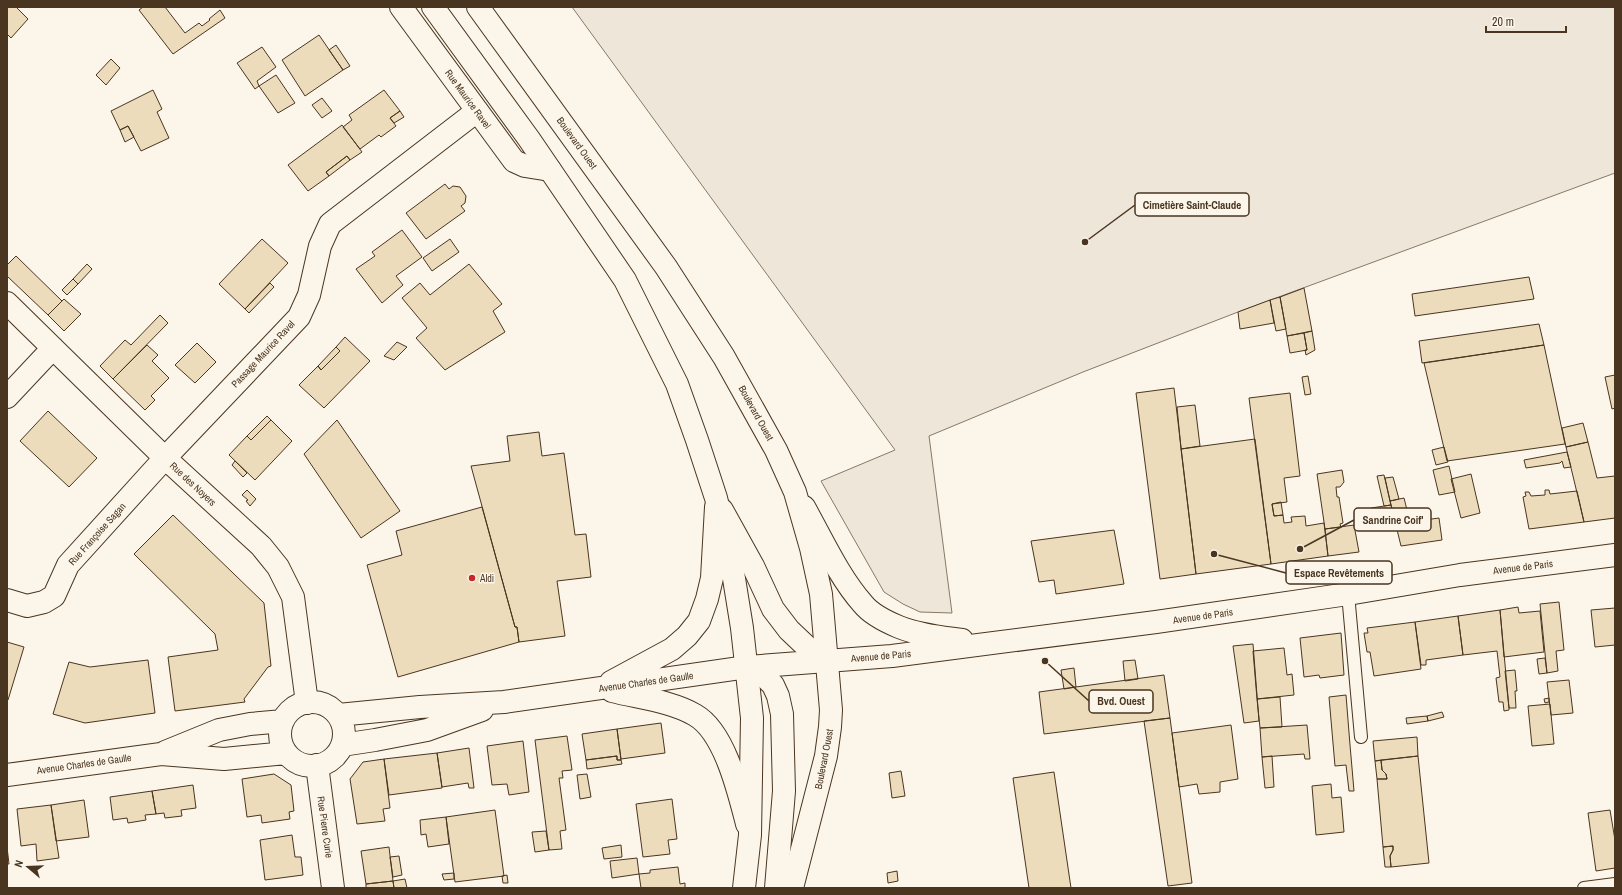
<svg xmlns="http://www.w3.org/2000/svg" width="1622" height="895" font-family="'Archivo Narrow',sans-serif">
<rect width="100%" height="100%" fill="#fbf6e9"/>
<path fill="#ede6d9" stroke="#887966" d="M572 7H1615V173L1238 312 1083 372 929 436 952 613 920 612 903 604 884 592 821 481 895 450Z"/>
<path fill="#ecdcbc" stroke="#4a3520" d="M7 7H16L28 19 11 38 7 34Z
M143 7H165L185 33 199 23 202 26 210 20 209 19 220 10 225 18 173 54 139 10Z
M319 35 343 70 305 96 282 60Z
M336 45 350 66 343 70 329 50Z
M262 47 276 67 257 81 259 86 255 89 237 63Z
M111 59 120 68 106 85 96 75Z
M276 75 295 103 278 113 259 86Z
M153 90 162 109 157 112 169 138 141 151 128 126 120 130 111 111Z
M384 90 400 111 390 118 396 126 381 137 379 135 360 149 343 127 352 120 349 115Z
M322 98 332 111 322 118 312 105Z
M400 111 404 117 394 123 390 118Z
M342 125 362 152 350 160 347 156 326 172 329 176 308 191 288 165Z
M128 126 134 137 125 142 120 130Z
M347 156 350 160 329 176 326 172Z
M445 184 449 189 453 186 460 187 466 196 465 203 461 206 465 211 426 239 406 213Z
M402 230 422 257 396 276 403 285 382 303 356 269 375 256 372 252Z
M262 239 288 263 245 309 219 284Z
M450 239 459 252 432 271 423 258Z
M16 256 62 301 48 315 7 276V265Z
M87 264 92 269 78 284 73 279Z
M469 264 502 304 493 311 505 332 445 370 416 338 427 328 402 298 420 283 430 295Z
M1529 277 1534 299 1415 316 1412 294Z
M73 279 78 284 67 295 62 290Z
M270 283 274 287 249 313 245 309Z
M1304 288 1312 331 1287 336 1280 297Z
M1280 297 1286 329 1276 331 1270 300Z
M64 299 81 314 64 331 48 315Z
M1270 300 1274 323 1240 329 1238 312Z
M160 315 168 323 113 379 100 366 125 340 131 345Z
M1539 324 1544 345 1422 363 1419 341Z
M1312 331 1315 350 1306 355 1305 350H1307L1304 333Z
M1304 333 1307 350 1290 353 1287 336Z
M345 337 370 361 324 408 299 385 318 366 321 370 340 351 336 347Z
M397 342 407 347 394 360 384 356Z
M197 343 216 362 195 383 175 365Z
M147 345 158 355 152 361 169 378 151 396 155 400 145 410 113 379Z
M1544 345 1565 444 1447 461 1424 363Z
M336 347 340 351 321 370 318 366Z
M1615 375V408L1612 409 1605 377Z
M1308 376 1311 394 1305 395 1302 377Z
M1174 388 1196 574 1160 579 1136 393Z
M1290 393 1300 476 1284 478 1287 502 1272 504 1274 516 1283 515 1284 523 1292 522 1291 517 1305 516 1306 526 1324 523 1328 556 1271 564 1249 398Z
M1195 405 1200 446 1181 449 1177 407Z
M48 411 97 458 69 487 20 441Z
M267 416 271 420 251 440 247 436Z
M271 420 292 441 255 480 229 455 247 436 251 440Z
M337 420 400 511 361 538 304 454Z
M1583 423 1588 442 1566 447 1562 428Z
M539 432 542 456 564 453 575 535 586 534 591 577 557 581 565 636 519 642 517 627H515L471 466 510 461 507 436Z
M1255 439 1271 564 1196 574 1181 449Z
M1588 442 1597 478 1615 476V518L1584 522 1566 447Z
M1444 447 1448 462 1436 465 1432 450Z
M1567 452 1571 467 1564 468 1562 461 1560 463 1526 468 1524 460Z
M235 461 247 473 243 477 232 465Z
M1449 466 1455 492 1439 495 1433 470Z
M1342 470 1344 482 1340 487H1336L1337 497H1339L1343 523 1340 524 1341 527 1325 529 1317 474Z
M1471 474 1480 513 1461 518 1451 479Z
M1384 475 1391 505 1384 506 1377 476Z
M1393 477 1399 499 1390 501 1385 478Z
M247 490 256 499 250 506 246 501 248 500 242 495Z
M1545 490H1549L1550 494 1577 491 1584 522 1529 529 1523 497 1526 496 1525 492H1529L1531 496 1545 495Z
M1404 498 1410 522 1439 518 1442 540 1401 546 1390 501Z
M1281 502 1283 515 1274 516 1272 504Z
M1391 505 1395 519 1374 522 1371 508Z
M482 507 515 627H517L519 642 398 677 367 565 402 555 396 531Z
M173 515 264 603 271 666 268 667 244 699 245 702 175 711 168 657 218 650 215 634 134 554Z
M1354 525 1359 552 1328 556 1325 529Z
M1114 530 1124 584 1056 594 1054 580 1039 582 1031 541Z
M1559 602 1564 650 1556 651 1558 671 1547 673 1540 604Z
M1518 607 1519 613 1540 611 1544 652 1504 657 1500 610Z
M1615 608V645L1595 647 1591 610Z
M1500 610 1509 708V710L1504 711 1503 702H1499L1496 678 1500 677 1497 651 1463 655 1458 616Z
M1458 616 1463 655 1426 660V665H1421L1415 622Z
M1415 622 1421 669 1374 676 1370 652H1367L1364 633H1368L1367 628Z
M1341 633 1344 675 1320 678 1319 675 1304 677 1300 638Z
M7 642 24 647 8 700H7Z
M1253 644 1259 721 1244 723 1233 646Z
M1284 648 1287 675 1292 674 1294 695 1257 699 1253 651Z
M1545 658 1547 673 1539 674 1537 659Z
M148 660 155 713 85 723 53 714 69 662 90 667Z
M1135 660 1138 679 1125 681 1123 661Z
M1074 668 1076 687 1064 689 1061 670Z
M1515 670 1517 691H1515L1516 708H1509L1505 671Z
M1164 675 1170 718 1044 734 1039 692Z
M1569 680 1573 713 1551 715 1547 682Z
M1346 695 1350 745 1354 791H1349L1346 765 1335 766 1329 697Z
M1280 697 1282 727 1260 728 1257 699Z
M1549 698V702L1545 703 1544 699Z
M1550 704 1554 744 1532 746 1528 706Z
M1442 712 1444 717 1428 721 1427 716Z
M1427 716 1428 721 1407 724 1406 718Z
M1170 718 1192 883 1168 886 1144 721Z
M661 723 665 753 621 759 617 729Z
M1231 725 1238 779 1220 782V792L1199 794 1197 784 1179 787 1172 733Z
M1307 725 1310 759H1305L1304 754 1262 757 1260 728Z
M617 729 621 760H617V756L586 760 582 734Z
M567 736 572 770 562 771 563 778H559L566 830 560 831 562 849 549 850 535 740Z
M1417 737 1418 756 1375 761 1373 741Z
M523 741 529 792 509 795 507 784 492 785 487 746Z
M469 748 474 788H469L468 783 442 787 437 753Z
M437 753 442 788 389 795 384 759Z
M617 756V760H621L622 764 587 769 586 760Z
M1272 756 1274 787 1265 788 1262 757Z
M1418 756 1429 863 1391 867 1390 856 1393 850V846L1383 847 1377 779H1387L1386 774 1382 770 1381 760Z
M384 759 390 808 383 809 385 821 357 824 350 779 363 762Z
M1381 760 1382 770 1386 774 1387 779H1377L1375 761Z
M901 771 905 796 892 798 889 773Z
M1054 772 1071 888H1029L1013 778Z
M274 774 291 785 294 811 289 812 290 819 262 823 261 815 247 817 242 779Z
M587 774 591 797 580 799 577 775Z
M1331 784 1332 798 1341 797 1344 832 1316 835 1312 786Z
M193 785 196 808 181 810 182 816 165 818 164 813 156 814 152 791Z
M152 791 156 814 145 815 146 820 128 823 127 818 113 820 110 797Z
M672 799 677 839 668 840 670 854 643 857 636 804Z
M84 800 89 837 56 841 51 805Z
M51 805 59 858 37 861 36 844 21 846 17 809Z
M495 810 504 876 455 882 446 817Z
M1610 810 1615 840V868L1596 871 1588 813Z
M446 817 449 844 428 847 426 834 421 835 420 820Z
M546 831 549 850 535 852 532 832Z
M292 835 295 857H301L303 875 265 880 260 840Z
M621 845 622 857 604 859 602 848Z
M1393 846V850L1390 856 1391 867H1385L1383 847Z
M7 847 9 864H7Z
M389 847 393 881 366 884 361 851Z
M399 856 402 875 393 877 390 857Z
M637 858 639 874 612 878 610 861Z
M678 867 680 884 685 883V888H641L639 874 650 873V870Z
M897 871 898 881 888 883 887 873Z
M454 873V879L444 880 442 874Z
M507 875 508 883H503L502 876Z
M405 879 407 888H394L393 881Z
M393 881 394 888H366V884Z"/>
<g fill="none" stroke-linecap="round" stroke-linejoin="round">
<g stroke="#4a3520" stroke-width="14">
<path id="lane" d="M1348 594 1361 737
M1584 888 1615 884"/>
</g>
<g stroke="#4a3520" stroke-width="24">
<path id="street" d="M401 7 514 161 525 166 550 170
M7 303 165 458 261 546 278 567 293 597 307 703
M7 397 53 348
M7 600 27 606 44 602 54 596 68 565 165 458 299 317 309 295 320 246 330 224 477 111
M317 765 333 888"/>
</g>
<g stroke="#4a3520" stroke-width="24">
<path id="secondary" d="M804 507C822 539 839 577 863 604 871 614 887 622 899 627 919 635 941 637 962 640
M722 510 753 566 773 609 789 630 808 648 827 661
M747 667 762 674 773 685 778 696 782 714 784 791 776 888
M611 682 672 649 687 636 699 621 707 599 712 578 716 507
M612 691C639 698 671 701 695 715 725 732 739 793 747 824
M280 734a32 32 0 1 1 64 0a32 32 0 1 1-64 0Z
M338 715 420 707 504 702 747 667 892 656 1156 622 1348 594 1460 575 1615 555
M342 745 375 740 427 730 482 710
M165 752 219 730 250 724 283 721
M7 775 161 754 224 759 286 753"/>
</g>
<g stroke="#4a3520" stroke-width="24">
<path id="primary" d="M433 7 529 139 625 280 677 384 697 440 716 498 731 560 742 628 752 718 750 835 744 888
M478 7 666 267 724 357 776 450 795 492 811 548 821 594 831 710 830 727 826 756 792 888"/>
</g>
<use href="#lane" stroke="#fbf6e9" stroke-width="12"/>
<use href="#street" stroke="#fbf6e9" stroke-width="22"/>
<use href="#secondary" stroke="#fbf6e9" stroke-width="22"/>
<use href="#primary" stroke="#fbf6e9" stroke-width="22"/>
</g>
<circle fill="#c62828" stroke="#fbf6e9" stroke-width="1.5" cx="472" cy="578" r="4"/>
<g text-anchor="middle" dominant-baseline="central" stroke-width="3" stroke-linejoin="round" paint-order="stroke">
<g font-size="10" fill="#4a3520" stroke="#fbf6e9">
<text transform="translate(468 99) rotate(54)">Rue Maurice Ravel</text>
<text transform="translate(577 143) rotate(54)">Boulevard Ouest</text>
<text transform="translate(263 354) rotate(-47)">Passage Maurice Ravel</text>
<text transform="translate(756 413) rotate(61)">Boulevard Ouest</text>
<text transform="translate(193 484) rotate(43)">Rue des Noyers</text>
<text transform="translate(97 534) rotate(-48)">Rue Françoise Sagan</text>
<text transform="translate(1523 567) rotate(-7)">Avenue de Paris</text>
<text transform="translate(1203 616) rotate(-8)">Avenue de Paris</text>
<text transform="translate(881 656) rotate(-5)">Avenue de Paris</text>
<text transform="translate(646 682) rotate(-8)">Avenue Charles de Gaulle</text>
<text transform="translate(824 759) rotate(-79)">Boulevard Ouest</text>
<text transform="translate(84 764) rotate(-8)">Avenue Charles de Gaulle</text>
<text transform="translate(325 827) rotate(82)">Rue Pierre Curie</text>
</g>
<g font-size="10" fill="#4a3520" stroke="#fbf6e9" text-anchor="start">
<text x="480" y="578">Aldi</text>
</g>
</g>
<path fill="none" stroke="#4a3520" stroke-width="1.5" d="M1085 242L1135 205M1300 549L1354 520M1214 554L1286 573M1045 661L1089 701"/>
<g fill="#4a3520" stroke="#fbf6e9" stroke-width="1.5">
<circle cx="1085" cy="242" r="4"/>
<circle cx="1300" cy="549" r="4"/>
<circle cx="1214" cy="554" r="4"/>
<circle cx="1045" cy="661" r="4"/>
</g>
<g fill="#fbf6e9" stroke="#4a3520" stroke-width="1.5">
<rect x="1135" y="193" width="114" height="23" rx="4"/>
<rect x="1354" y="508" width="77" height="23" rx="4"/>
<rect x="1286" y="561" width="106" height="23" rx="4"/>
<rect x="1089" y="690" width="64" height="23" rx="4"/>
</g>
<g font-size="11" text-anchor="middle" font-weight="bold" fill="#4a3520">
<text x="1192" y="209">Cimetière Saint-Claude</text>
<text x="1393" y="524">Sandrine Coif'</text>
<text x="1339" y="577">Espace Revêtements</text>
<text x="1121" y="705">Bvd. Ouest</text>
</g>
<rect width="1622" height="895" fill="none" stroke="#4a3520" stroke-width="16"/>
<g transform="translate(28 867) rotate(289)" stroke="#fbf6e9" stroke-width="3" paint-order="stroke">
<path d="M0-3L7 15L0 10L-7 15Z" fill="#4a3520"/>
<text y="-6" font-size="11" font-weight="bold" text-anchor="middle" fill="#4a3520">N</text>
</g>
<path d="M1486 26v6h80v-6" fill="none" stroke="#4a3520" stroke-width="2"/>
<text x="1492" y="26" font-size="12" fill="#4a3520" stroke="#fbf6e9" stroke-width="3" paint-order="stroke">20 m</text>
</svg>
